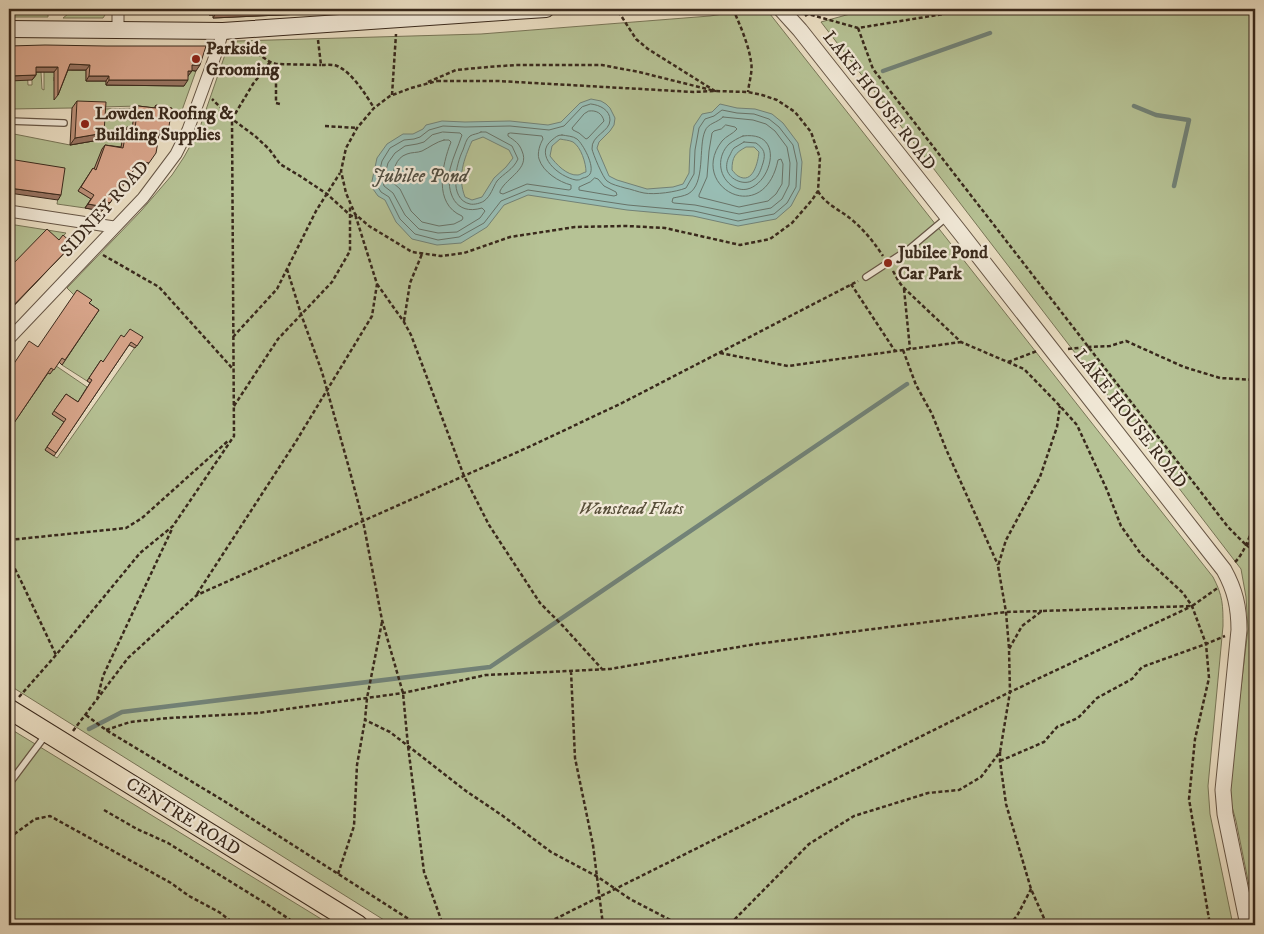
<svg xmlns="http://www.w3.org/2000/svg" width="1264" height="934" font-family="'IM FELL DW Pica',serif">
<rect width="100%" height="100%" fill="#ebdfc4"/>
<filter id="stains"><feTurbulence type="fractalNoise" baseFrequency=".004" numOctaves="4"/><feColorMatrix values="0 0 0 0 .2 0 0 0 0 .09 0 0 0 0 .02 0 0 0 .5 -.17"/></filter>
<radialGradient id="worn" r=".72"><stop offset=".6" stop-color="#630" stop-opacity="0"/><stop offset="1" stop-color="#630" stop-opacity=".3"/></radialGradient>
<path fill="#b6c295" stroke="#787658" d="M48 9V17H9V10H22V12H36Z
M88 9H105V15L103 18H63L73 10Z
M756 9H762L770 14 1213 577C1223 596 1223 605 1223 626L1208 786 1210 814 1233 925H392L9 685V426L11 427 40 385V355L87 387 76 405 52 414 64 422 45 450 57 458 140 340H122L101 365 99 364 87 381 62 365 72 350 88 305 74 295 67 288 141 211 172 175 184 157 199 130 228 46 234 45 237 41 481 34 710 16Z
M868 9H1255V822L1252 823 1255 838V915L1236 821 1231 803 1230 779 1248 629 1246 597 1241 569 821 22Z
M106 66V85H184V76H188L191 70 196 71 181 113 139 106 101 107V109L139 108 132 128 121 148 96 167 78 191 91 199 85 208 57 204 62 173 9 164V133L70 145 99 140 100 109 72 108 9 109V67H27L28 85H32V72H41L42 89 44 90V67L56 70V77H54V81L64 67 72 70H86V81Z
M9 224 66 233 56 244 9 270Z
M9 728 331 925H9Z"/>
<path fill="#98bdb4" stroke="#728277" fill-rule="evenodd" d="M591 99 601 101 606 104 610 108 615 118 614 125 610 131 599 142 597 148 609 176 617 180 647 189 673 187 683 184 689 173 690 149 694 126 702 114 712 112 720 104 737 108 755 109 772 114 783 123 798 143 802 162 800 189 791 206 776 219 738 226 693 216 627 210 528 195 504 205 487 227 461 243 437 245 412 239 396 222 385 200 378 196 373 189 372 181 377 158 387 144 403 134H413L423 129 426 125 442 121 465 122 510 121 548 125 561 122 580 103ZM483 137 509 150 513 158 506 167 494 178 482 197 472 200 465 197C457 177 464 159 472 141ZM560 139C564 140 569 140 573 142 581 147 586 163 586 172 584 172 580 175 578 175 567 176 556 164 550 156L552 146ZM746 147H754L759 152C758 162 753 185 738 176 736 175 734 172 732 170 732 157 735 153 746 147Z"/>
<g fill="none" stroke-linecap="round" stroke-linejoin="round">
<path stroke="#687368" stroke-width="1" d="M591 104C600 105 610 110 610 120 610 132 591 135 592 149 593 154 603 178 607 181 612 185 619 186 625 188 631 189 638 192 644 193 655 195 676 192 686 188L694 174 695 150 699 128 705 119 714 116 722 110 737 113 754 114 769 119 779 127 793 145 797 163 796 187 787 203 774 214 738 221 694 211 628 205 528 190 501 201 484 223 459 237 438 240 415 234 400 219 389 197 381 192 378 187 377 182 382 161 390 148 404 140 414 139 420 137 429 130 443 126 465 127 510 126 549 130 564 126 582 107Z
M589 111C596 110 602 113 604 121L588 138 586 139 579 133 573 130 572 128 584 114Z
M723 117 753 120 766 124 775 131 787 147 790 163 789 185 782 199 771 208 739 214 695 205 674 203 672 202 673 198C678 197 684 196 688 194 706 184 698 147 705 131 708 123 717 123 723 117Z
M726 125 735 127 737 129C733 134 726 136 722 141 687 186 764 229 778 160L781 159 783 164 782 184 776 194 768 201 739 207 699 197V195L707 177 709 151 712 133 714 131 721 129Z
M443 132 460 133 462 135C458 147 453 157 450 169 446 193 455 216 482 208L485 211 480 218 457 232 438 233 419 229 405 215 393 193 384 186 383 182 388 163 395 153 405 146 417 144 424 142 432 135Z
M481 132H486L512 146 518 159C513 170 504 173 497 181 493 187 491 196 484 201 481 203 474 205 470 204 448 199 456 164 463 150 465 145 466 139 470 136 473 134 478 134 481 132Z
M511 133 542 136 543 139C540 144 537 153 539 159 543 172 559 182 571 185V189L569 190 527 184 503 194 500 193V191C507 177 530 169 522 151 519 143 515 141 508 136V134Z
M562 135C567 136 573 136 577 139 583 144 595 166 590 174 589 176 585 178 583 178 579 180 580 180 576 180 559 177 533 155 552 140 556 137 557 135 562 135Z
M743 136C795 129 763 209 731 185 718 175 717 156 729 144 733 141 738 138 743 136Z
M444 140H449L451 142C442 165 433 204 462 216L463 218 462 220 454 224 439 226 422 222 411 211 400 189 391 181C394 170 395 158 407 154 412 152 417 153 422 151 430 147 436 142 444 140Z
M744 142 756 143C764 149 766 153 763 163 761 169 759 177 753 180 745 186 730 180 727 170 726 165 727 160 730 155 731 153 732 150 734 148 737 146 741 144 744 142Z
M595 178 598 179 604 186 616 192 617 195 614 196 579 190V187L590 182Z"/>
<path stroke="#728277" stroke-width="4.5" d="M883 71 990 33
M1134 106 1156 115 1189 120 1174 186
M89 729 122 712 490 667 907 384"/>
<g stroke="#665646" stroke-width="8">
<path id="service" d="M9 121 64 123
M866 277 909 249 946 218
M9 784 45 736"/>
</g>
<g stroke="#665646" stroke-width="13">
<path id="minor" d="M118 9V30
M9 211 114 227
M9 339 143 198 176 154 188 130 218 48 223 31"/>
</g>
<g stroke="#665646" stroke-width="17">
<path id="tertiary" d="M781 9 800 30 959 231 1224 570C1235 590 1239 607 1239 630L1223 790 1225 814 1248 925"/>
</g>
<g stroke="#39291c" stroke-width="18">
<path id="secondary" d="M9 29 223 31 546 9"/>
</g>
<g stroke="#39291c" stroke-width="21">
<path id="primary" d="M9 709 358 925"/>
</g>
<path stroke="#39291c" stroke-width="2.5" stroke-dasharray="4 2.5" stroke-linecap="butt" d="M733 9C740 25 748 43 751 61 753 71 749 82 748 92
M805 16 808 14 858 28 974 9
M858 28 873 69 1228 527 1246 545 1255 551
M318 40 321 65C326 65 332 64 337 66 352 72 366 95 374 108
M254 42V51L270 62 276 64 321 65
M270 62 253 84 232 119 255 136 269 149 280 164 300 176 327 194 350 215 356 218
M276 64V103L280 104
M437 81H498L694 92 715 91 748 92 762 95 777 100 795 112 811 132 820 158 818 191 812 200 792 223 770 239 740 245 665 228 627 226 575 227 510 237 464 253 441 256 412 252 369 226 355 214 346 193 341 171 346 148 357 128 374 108 390 96 411 88Z
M428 82 456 70 488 67 516 65H602L639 72 715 91 648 49 636 39 620 14
M392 95 396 34
M325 126 357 128
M818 191C825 204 840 210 851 219 865 231 873 241 883 256
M103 255 159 287 233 369
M287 269 301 314 322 372 349 468 363 521 382 620 403 693 408 746 424 872 443 925
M893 271 899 282 903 287 961 342 1024 369 1060 406 1077 425 1107 490 1121 526 1141 554 1183 593 1192 606 1206 644 1209 678 1195 739 1189 799 1210 925
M377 284 404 322 411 335 464 476 489 525 540 603 563 626 602 669
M851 284 895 351
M904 289 910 349
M404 321 410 283 422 254
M233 337 277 289 316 211 340 173
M1068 349 1088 347 1110 346 1126 341 1184 367 1220 378 1255 380
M903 350 916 385 932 414 946 449 998 565
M720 353 788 366 961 342
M1008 362 1037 351
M234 406 278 339 332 282 350 251V206
M9 540 126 528 142 518 229 440
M1246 545 1255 540
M9 557 22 583 56 655
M1235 562C1244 554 1254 528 1255 516
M197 594 295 443 372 316 377 284 355 214
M382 622 367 698 365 720 390 732 466 791 503 816 551 852 598 877 630 899 680 925
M1009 648 1006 612 998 566 1006 540 1040 477 1057 427 1060 406
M571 671 575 758 593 845 603 925
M19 697 56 655 140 553 173 526 234 436 232 119 212 99
M97 700 103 676 172 529
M86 715 106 730 224 801 418 925
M106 730 130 722 169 718 258 713 403 693 486 675 610 669 756 644 1006 612 1042 611
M73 731 128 658 197 595 531 446 622 403 858 281
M1000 752V761L1006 804 1031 889 1047 925
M1000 761 1044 742 1057 727 1078 718 1097 698 1132 679 1142 667 1206 644 1225 636
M104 810 137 829 168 843 265 903 298 925
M9 838 35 819 50 816 171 883 189 896 219 912 236 925
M338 874 354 826 357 765 365 720
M543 925 1010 692 1192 606
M731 925 734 920 809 844 854 816 928 793 959 790 981 777 1000 752 1010 692 1009 649 1022 626 1042 611 1192 606 1219 587
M1009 925 1017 916 1031 889"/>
<use href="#service" stroke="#f2ead9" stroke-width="5.5"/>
<use href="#minor" stroke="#f2ead9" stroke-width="11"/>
<use href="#tertiary" stroke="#f2ead9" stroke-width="15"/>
<use href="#secondary" stroke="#f2ead9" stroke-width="16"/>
<use href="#primary" stroke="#ebdfc4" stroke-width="19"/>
</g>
<path fill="#bb9079" stroke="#39291c" d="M209 9H350L348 10 346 12 213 18V15H209Z
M9 46 196 71 192 70 188 76 184 86 106 85V81H86V70H68L58 95 54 100V72H36V75L32 80Z
M77 101 99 140 70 145 72 108Z
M156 105 168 132 165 136 159 135 146 167 137 165 121 189 120 188 107 207 106 206 102 211 85 208 91 199 78 191 93 168 94 169 102 149 105 145 121 147 124 131 127 127 132 128 135 110 138 106 154 108Z
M89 303 99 310 62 365 59 362 50 374 48 373 11 427 9 426V371L38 347Z
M124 337H143L135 348 129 345 54 456 45 450 64 422 52 414 66 394 78 402 90 383 87 381 101 360 103 362Z
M1255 818V838L1252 823Z"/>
<path fill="#997563" stroke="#39291c" d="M9 9H23L22 10H9Z
M24 9H89L88 10 22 12Z
M137 9H158L157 10H136Z
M313 9H350L348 10 346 12 213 18 216 13Z
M212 11H216L213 15H209Z
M70 64 90 65 86 70H67Z
M192 65H200L196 71 188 70Z
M36 67H58L54 72H32Z
M188 71H192L188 76H184Z
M36 75 32 80 9 81V76Z
M89 76H109L106 81H86Z
M109 80H188L184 86 106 85Z
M160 130 168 132 165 136 157 134Z
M104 133 99 140 70 145 75 138Z
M140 161 149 163 146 167 137 165Z
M9 188 61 195 58 200 9 193Z
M88 204 105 207 102 211 85 208Z
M73 244 69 248 9 311V310Z"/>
<path fill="#daa78d" stroke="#39291c" d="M212 9H313L216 13V11H212Z
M45 45 106 46H206L200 65H192V71H188V80H109V76H89L90 65 70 64 58 95V67H36V75L9 76V46Z
M77 101 106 102 104 133 75 138Z
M156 105 172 108 168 132 160 130 156 153 149 163 140 161 124 184 123 183 110 203 109 202 105 207 88 204 94 195 81 187 93 168 96 170 105 145 123 148 127 127 135 128 138 106 156 108Z
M9 159 65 168 61 195 9 188Z
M47 229 59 240 63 235 73 244 9 310V268Z
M77 290 92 300 89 303 99 310 65 360 62 358 54 370 51 368 14 423 9 419V371L29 341 38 347Z
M130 329 143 337 137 346 131 342 56 453 47 447 66 419 54 411 66 394 78 402 92 380 89 378 101 360 103 362 121 335 124 337Z"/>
<g fill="#8f2418" stroke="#f2ead9" stroke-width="2">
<circle cx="196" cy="59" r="5"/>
<circle cx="85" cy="124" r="5"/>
<circle cx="888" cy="263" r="5"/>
</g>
<g text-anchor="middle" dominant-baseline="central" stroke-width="4.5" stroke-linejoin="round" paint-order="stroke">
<g font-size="18" font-weight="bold" fill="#39291c" stroke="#f2ead9" text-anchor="start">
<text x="206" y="49">Parkside<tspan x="206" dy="21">Grooming</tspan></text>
<text x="95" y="114">Lowden Roofing &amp;<tspan x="95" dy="21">Building Supplies</tspan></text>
<text x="898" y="253">Jubilee Pond<tspan x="898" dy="21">Car Park</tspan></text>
</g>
<g font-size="18" fill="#39291c" stroke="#f2ead9">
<text transform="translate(879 101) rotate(52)">LAKE HOUSE ROAD</text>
<text transform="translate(105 209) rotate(-48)">SIDNEY ROAD</text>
<text transform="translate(1130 419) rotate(52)">LAKE HOUSE ROAD</text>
<text transform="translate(183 817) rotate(32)">CENTRE ROAD</text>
</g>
<g font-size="18" font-style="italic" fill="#584f3a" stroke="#f2ead9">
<text x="631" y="509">Wanstead Flats</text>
</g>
<g font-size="19" font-style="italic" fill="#514e42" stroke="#f2ead9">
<text x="420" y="176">Jubilee Pond</text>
</g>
</g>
<rect width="1264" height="934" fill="none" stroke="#ebdfc4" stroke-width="30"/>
<rect x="10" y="10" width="1244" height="914" fill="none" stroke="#39291c" stroke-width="2.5"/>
<rect x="15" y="15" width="1234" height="904" fill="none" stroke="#39291c"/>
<rect width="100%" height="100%" filter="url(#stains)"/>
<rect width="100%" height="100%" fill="url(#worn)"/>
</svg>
